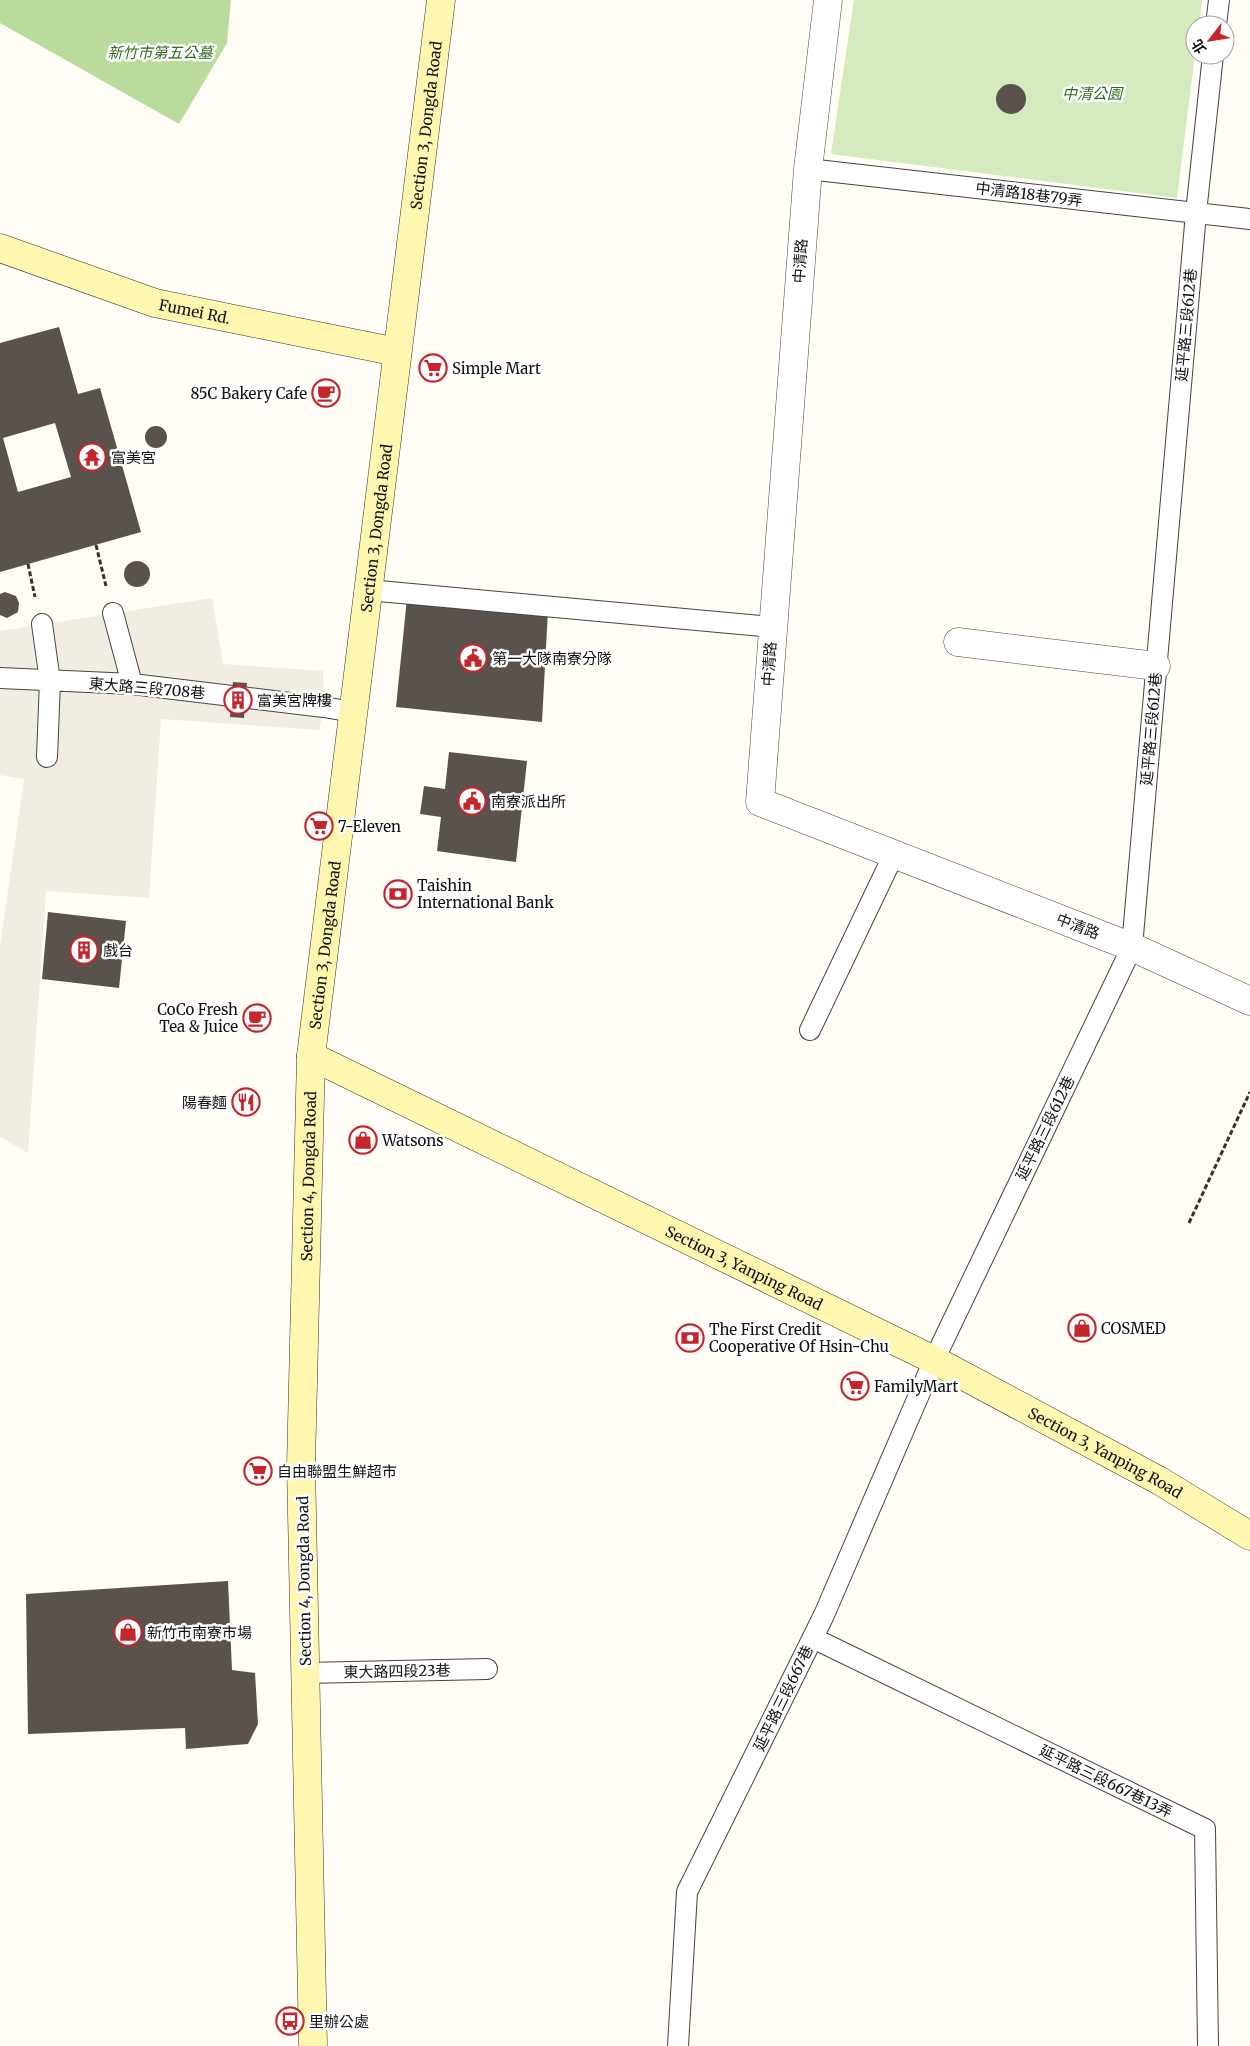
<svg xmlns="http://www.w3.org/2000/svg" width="1250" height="2046" font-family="Merriweather,'Noto Sans TC',serif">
<rect width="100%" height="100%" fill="#fffdf5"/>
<path fill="#d5ebbd" d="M854 0H1202L1199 25H1195V54L1177 198 831 154Z"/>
<path fill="#b9dc9c" d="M0 0H231L227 43 179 124 0 23Z"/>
<path fill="#f1ede2" d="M212 598 223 664 323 671 324 707 319 730 161 719 149 898 46 891 28 1153 0 1137V946L24 779 0 775V631Z"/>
<path fill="#5a524d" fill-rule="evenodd" d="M996 99a15 15 0 1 1 30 0a15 15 0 1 1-30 0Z
M59 327 78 394 100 388 141 532 0 572V343ZM55 423 71 477 18 492 3 438Z
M145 437a11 11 0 1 1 22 0a11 11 0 1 1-22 0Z
M124 574a13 13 0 1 1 26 0a13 13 0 1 1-26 0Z
M5 592 16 596 19 603 18 612 7 618 0 615V594Z
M407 598 548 610 542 722 396 707Z
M233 682 247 683 244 718 230 717Z
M449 752 527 761 516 862 437 851 441 817 420 814 424 786 445 789Z
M48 912 126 921 119 988 42 979Z
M228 1581 232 1670 255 1673 258 1724 248 1744 186 1749 185 1728 28 1734 26 1594Z"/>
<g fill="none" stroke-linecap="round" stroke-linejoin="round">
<g stroke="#444" stroke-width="22">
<path id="lane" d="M1216 25 1219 0
M808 169 1250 219
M368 590 772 627
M113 613 132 684
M42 624 50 681 47 757
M0 678 132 684 324 707 353 712
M810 1030 894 854
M813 1638 1205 1829 1208 2046
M306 1673 487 1669
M678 2046 687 1892 824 1615 934 1360 1132 947 1196 213 1213 55"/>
</g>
<g stroke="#444" stroke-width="29">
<path id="street" d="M828 0 808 169 760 802 1132 947 1250 1001
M958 642 1156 666"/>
</g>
<g stroke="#333" stroke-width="29">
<g id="secondary">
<path id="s1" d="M0 248 155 303 397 352"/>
<path id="s2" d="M311 1056 934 1360 1160 1481 1250 1536"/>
<path id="s3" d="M313 2046 301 1465 311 1056 441 0"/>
</g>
</g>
<path stroke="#333" stroke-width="3" stroke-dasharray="5 2.5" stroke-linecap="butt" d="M96 545 106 586
M28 564 35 597
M1189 1223 1250 1092"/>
<use href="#lane" stroke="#fff" stroke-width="20"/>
<use href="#street" stroke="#fff" stroke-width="28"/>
<use href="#secondary" stroke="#fff6b0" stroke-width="28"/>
</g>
<defs>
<g id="supermarket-ring" transform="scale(1.4375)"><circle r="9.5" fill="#fff" stroke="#c4262e" stroke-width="1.5"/><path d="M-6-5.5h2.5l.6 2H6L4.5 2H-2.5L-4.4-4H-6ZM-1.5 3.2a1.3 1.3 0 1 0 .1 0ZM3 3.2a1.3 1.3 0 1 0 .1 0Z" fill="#c4262e"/></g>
<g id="cafe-ring" transform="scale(1.4375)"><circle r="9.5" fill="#fff" stroke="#c4262e" stroke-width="1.5"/><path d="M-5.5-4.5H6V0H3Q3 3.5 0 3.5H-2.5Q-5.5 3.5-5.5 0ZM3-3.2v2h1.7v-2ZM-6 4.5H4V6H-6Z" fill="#c4262e"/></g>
<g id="temple-ring" transform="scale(1.4375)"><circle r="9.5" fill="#fff" stroke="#c4262e" stroke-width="1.5"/><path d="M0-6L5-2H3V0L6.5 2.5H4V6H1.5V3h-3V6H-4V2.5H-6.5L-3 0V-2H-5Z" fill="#c4262e"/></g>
<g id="civic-ring" transform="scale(1.4375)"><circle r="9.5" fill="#fff" stroke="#c4262e" stroke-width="1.5"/><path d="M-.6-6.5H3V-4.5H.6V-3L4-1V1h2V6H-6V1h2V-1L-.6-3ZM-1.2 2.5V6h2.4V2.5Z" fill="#c4262e"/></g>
<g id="building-ring" transform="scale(1.4375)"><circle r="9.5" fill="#fff" stroke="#c4262e" stroke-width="1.5"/><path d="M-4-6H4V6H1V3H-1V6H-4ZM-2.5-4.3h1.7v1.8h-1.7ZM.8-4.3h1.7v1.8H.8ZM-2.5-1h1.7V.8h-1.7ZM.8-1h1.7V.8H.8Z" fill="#c4262e"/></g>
<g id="bank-ring" transform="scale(1.4375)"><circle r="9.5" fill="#fff" stroke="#c4262e" stroke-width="1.5"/><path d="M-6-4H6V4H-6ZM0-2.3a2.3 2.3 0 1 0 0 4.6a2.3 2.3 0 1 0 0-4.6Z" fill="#c4262e"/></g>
<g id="restaurant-ring" transform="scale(1.4375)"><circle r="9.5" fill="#fff" stroke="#c4262e" stroke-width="1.5"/><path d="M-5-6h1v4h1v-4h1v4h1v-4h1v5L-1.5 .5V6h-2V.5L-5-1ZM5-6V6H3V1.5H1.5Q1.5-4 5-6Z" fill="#c4262e"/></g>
<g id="shop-ring" transform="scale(1.4375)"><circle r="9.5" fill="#fff" stroke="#c4262e" stroke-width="1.5"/><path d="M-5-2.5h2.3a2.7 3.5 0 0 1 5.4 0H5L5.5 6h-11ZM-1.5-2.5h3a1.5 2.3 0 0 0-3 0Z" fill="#c4262e"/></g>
<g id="bus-ring" transform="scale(1.4375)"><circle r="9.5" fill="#fff" stroke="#c4262e" stroke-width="1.5"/><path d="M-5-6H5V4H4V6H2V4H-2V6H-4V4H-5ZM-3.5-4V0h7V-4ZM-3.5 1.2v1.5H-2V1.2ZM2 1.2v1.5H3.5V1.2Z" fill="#c4262e"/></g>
</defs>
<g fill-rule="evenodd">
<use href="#supermarket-ring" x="433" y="368"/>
<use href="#cafe-ring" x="326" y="393"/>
<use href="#temple-ring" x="92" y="457"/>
<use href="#civic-ring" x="473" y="658"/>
<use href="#building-ring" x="238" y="700"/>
<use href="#civic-ring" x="472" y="801"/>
<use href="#supermarket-ring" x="319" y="826"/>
<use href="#bank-ring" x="398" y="894"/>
<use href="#building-ring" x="84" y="950"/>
<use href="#cafe-ring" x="257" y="1018"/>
<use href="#restaurant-ring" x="246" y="1102"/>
<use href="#shop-ring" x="363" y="1140"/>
<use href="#shop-ring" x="1082" y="1328"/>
<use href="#bank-ring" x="690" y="1338"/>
<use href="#supermarket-ring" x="855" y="1386"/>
<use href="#supermarket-ring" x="258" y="1471"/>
<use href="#shop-ring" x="128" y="1632"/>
<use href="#bus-ring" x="290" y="2021"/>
</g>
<g text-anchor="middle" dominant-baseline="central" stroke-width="5" stroke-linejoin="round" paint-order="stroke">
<g font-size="15" font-style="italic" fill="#2f6b1f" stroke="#fff">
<text x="160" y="52">新竹市第五公墓</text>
<text x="1092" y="93">中清公園</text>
</g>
<g font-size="15" fill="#111" stroke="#fff">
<text stroke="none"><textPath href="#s3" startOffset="1928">Section 3, Dongda Road</textPath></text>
<text transform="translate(1029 194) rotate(7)">中清路18巷79弄</text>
<text transform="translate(800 261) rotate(-86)">中清路</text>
<text stroke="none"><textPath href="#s1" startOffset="205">Fumei Rd.</textPath></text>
<text transform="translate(1186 325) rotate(-85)">延平路三段612巷</text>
<text stroke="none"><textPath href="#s3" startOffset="1522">Section 3, Dongda Road</textPath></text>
<text transform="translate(769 664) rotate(-86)">中清路</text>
<text transform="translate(147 688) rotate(5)">東大路三段708巷</text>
<text transform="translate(1151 729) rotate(-85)">延平路三段612巷</text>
<text transform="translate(1078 926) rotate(21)">中清路</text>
<text stroke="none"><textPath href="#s3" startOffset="1102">Section 3, Dongda Road</textPath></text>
<text transform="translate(1045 1128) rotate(-64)">延平路三段612巷</text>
<text stroke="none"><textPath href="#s3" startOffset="870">Section 4, Dongda Road</textPath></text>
<text stroke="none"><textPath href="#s2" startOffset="482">Section 3, Yanping Road</textPath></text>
<text stroke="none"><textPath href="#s2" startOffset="888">Section 3, Yanping Road</textPath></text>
<text transform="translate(304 1581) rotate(-91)">Section 4, Dongda Road</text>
<text transform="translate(397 1671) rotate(-1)">東大路四段23巷</text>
<text transform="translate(783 1698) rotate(-64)">延平路三段667巷</text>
<text transform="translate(1106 1781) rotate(26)">延平路三段667巷13弄</text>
</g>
<g font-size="15" fill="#111" stroke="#fff" text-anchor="start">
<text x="452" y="368">Simple Mart</text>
<text x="307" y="393" text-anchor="end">85C Bakery Cafe</text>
<text x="111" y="457">富美宮</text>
<text x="492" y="658">第一大隊南寮分隊</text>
<text x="257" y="700">富美宮牌樓</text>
<text x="491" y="801">南寮派出所</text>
<text x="338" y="826">7-Eleven</text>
<text x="417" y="885">Taishin<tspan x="417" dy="17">International Bank</tspan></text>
<text x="103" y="950">戲台</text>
<text x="238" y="1009" text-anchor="end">CoCo Fresh<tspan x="238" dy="17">Tea &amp; Juice</tspan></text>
<text x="227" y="1102" text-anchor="end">陽春麵</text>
<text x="382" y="1140">Watsons</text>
<text x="1101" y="1328">COSMED</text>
<text x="709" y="1329">The First Credit<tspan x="709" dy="17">Cooperative Of Hsin-Chu</tspan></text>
<text x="874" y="1386">FamilyMart</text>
<text x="277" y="1471">自由聯盟生鮮超市</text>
<text x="147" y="1632">新竹市南寮市場</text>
<text x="309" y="2021">里辦公處</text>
</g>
</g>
<g transform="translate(1210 40) rotate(239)"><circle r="24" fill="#ffffff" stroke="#a0a0a0"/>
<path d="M0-4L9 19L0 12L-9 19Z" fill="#c4262e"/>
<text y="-8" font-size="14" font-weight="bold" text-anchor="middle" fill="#111111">北</text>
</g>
</svg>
